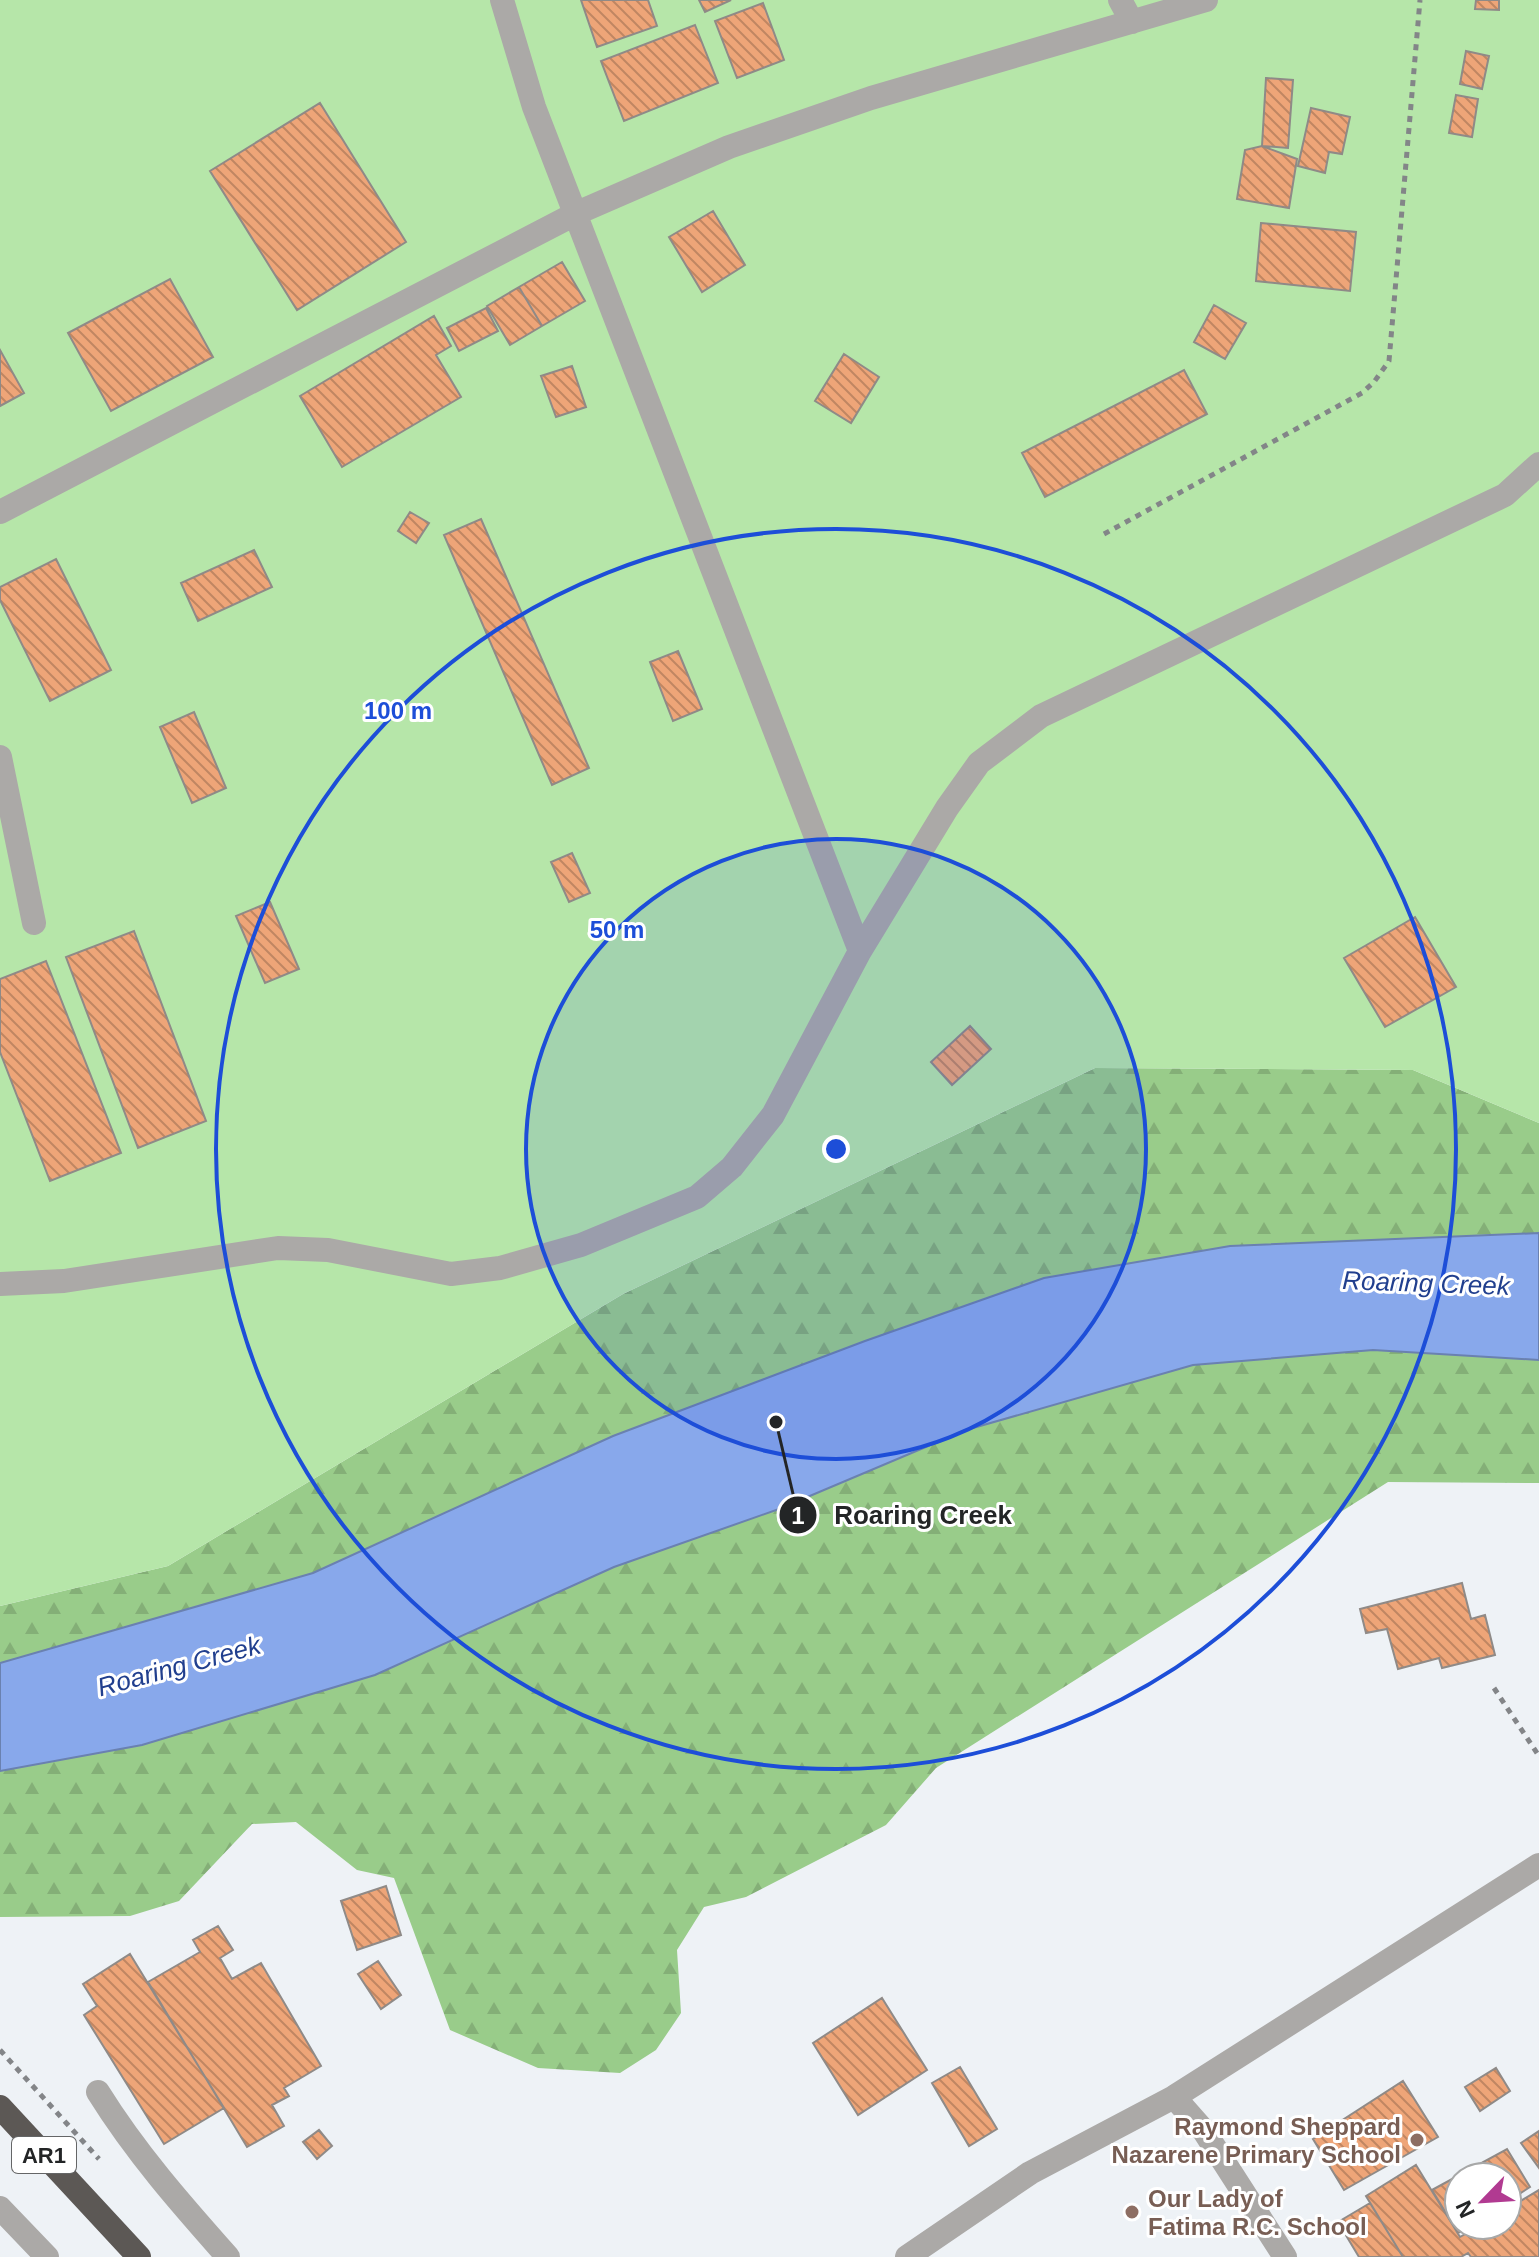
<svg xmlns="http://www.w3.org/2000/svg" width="1539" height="2257" font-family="Helvetica,sans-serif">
<defs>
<pattern id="forest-firs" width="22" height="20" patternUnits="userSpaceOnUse" patternTransform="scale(2)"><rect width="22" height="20" fill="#99cc8a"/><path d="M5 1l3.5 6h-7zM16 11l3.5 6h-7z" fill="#84af77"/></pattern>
<pattern id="building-back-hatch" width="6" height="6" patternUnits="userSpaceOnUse" patternTransform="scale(2)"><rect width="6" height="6" fill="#eea578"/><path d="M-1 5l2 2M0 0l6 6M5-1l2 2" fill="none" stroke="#c08662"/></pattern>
</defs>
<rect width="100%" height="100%" fill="#eef2f6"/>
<path fill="url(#forest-firs)" d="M1095 1068 1413 1070 1539 1123V1233L1230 1246 1044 1278 613 1436 313 1573 0 1663V1606L168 1566 623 1294Z
M1373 1350 1539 1360V1483L1388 1482 936 1768 886 1825 746 1897 704 1907 677 1950 681 2013 656 2050 620 2073 538 2068 450 2030 394 1878 357 1870 296 1822 252 1824 179 1901 130 1916 0 1917V1771L142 1745 614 1567 779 1509 966 1430 1193 1365Z"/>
<path fill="#b6e6a9" d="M0 0H1539V1123L1413 1070 1095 1068 623 1294 168 1566 0 1606Z"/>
<path fill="#88a8eb" stroke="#6a81b0" stroke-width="2" d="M1539 1233V1360L1373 1350 1193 1365 966 1430 779 1509 614 1567 375 1675 142 1745 0 1771V1663L313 1573 613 1436 865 1341 1044 1278 1230 1246Z"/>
<path fill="url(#building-back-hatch)" stroke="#8f8a87" stroke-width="2" d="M581 0H648L657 26 597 47Z
M699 0H731L705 12Z
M1476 0H1499V10L1475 9Z
M763 3 784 60 737 78 715 21Z
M695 25 718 83 624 121 601 61Z
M1466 51 1489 56 1482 89 1460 84Z
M1266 78 1293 80 1288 148 1262 146Z
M1456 95 1478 99 1472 137 1449 133Z
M320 103 406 242 297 310 210 171Z
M1311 108 1350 117 1342 154 1329 152 1325 173 1298 166Z
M1262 146 1297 159 1289 208 1237 199 1245 150Z
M713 211 745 265 702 292 669 237Z
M1261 223 1356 232 1350 291 1256 281Z
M562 262 585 301 542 326 519 287Z
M170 279 213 357 111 411 68 333Z
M519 287 542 326 510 345 487 306Z
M1214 305 1246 323 1225 359 1194 342Z
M486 308 498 331 459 351 447 328Z
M434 316 451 346 436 355 461 397 342 467 300 396Z
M0 350 24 393 0 406Z
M844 354 879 377 851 423 815 401Z
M572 366 586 407 556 417 541 376Z
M1184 370 1207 414 1045 497 1022 453Z
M410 512 429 523 416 543 398 531Z
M481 519 589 768 552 785 444 535Z
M254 550 272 587 198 621 181 583Z
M56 559 111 670 50 701 0 600V587Z
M678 651 702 709 673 721 650 662Z
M194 712 226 788 192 803 160 727Z
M572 853 590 893 569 902 551 862Z
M270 902 299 969 265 983 236 916Z
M1415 917 1456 987 1385 1027 1344 958Z
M134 931 206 1121 138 1148 66 957Z
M46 961 121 1153 50 1181 0 1052V979Z
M970 1026 991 1049 952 1085 931 1062Z
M1462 1583 1471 1619 1485 1615 1495 1655 1442 1668 1439 1658 1398 1669 1387 1629 1366 1633 1360 1609Z
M386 1886 401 1935 357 1950 341 1901Z
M218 1926 233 1950 220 1958 232 1979 261 1963 321 2066 284 2088 289 2096 272 2105 284 2126 247 2147 148 1982 200 1952 193 1940Z
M130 1954 224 2108 164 2144 84 2015 97 2006 83 1984Z
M378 1961 401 1995 381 2009 358 1974Z
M882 1998 927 2070 858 2115 813 2043Z
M960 2067 997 2129 969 2146 932 2083Z
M1496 2068 1510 2091 1480 2111 1465 2087Z
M1403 2081 1438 2137 1344 2190 1313 2139Z
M319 2130 332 2146 317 2159 303 2142Z
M1539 2131V2168L1521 2143Z
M1507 2149 1530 2187 1507 2202V2177H1459V2225H1471L1458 2233 1432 2190Z
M1416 2165 1460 2237 1481 2225H1507V2209L1539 2190V2257H1471L1468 2253 1461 2257H1403L1366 2196Z
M1370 2203 1403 2257H1359L1338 2222Z"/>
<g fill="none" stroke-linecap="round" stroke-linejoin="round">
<path stroke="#838588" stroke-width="5" stroke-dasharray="6 6" stroke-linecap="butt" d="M1104 534 1362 393 1374 382 1389 361 1420 0
M1494 1688 1539 1756
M0 2050 99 2159"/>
<path stroke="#aba9a7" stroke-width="24" d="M502 0 534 107 860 951
M1120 0 1132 22
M0 512 577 213 729 147 871 98 1206 0
M0 757 34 923
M0 1284 64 1281 278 1248 328 1250 451 1274 500 1268 581 1245 697 1197 732 1167 773 1115 860 951 947 808 979 763 1041 716 1505 495 1539 464
M98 2092C136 2153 181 2204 228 2257
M1174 2097 1204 2131 1285 2257
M0 2208 47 2257
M907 2257 1030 2173 1174 2097 1539 1865"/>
<path stroke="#5c5855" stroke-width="24" d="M0 2107 139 2257"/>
</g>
<circle cx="836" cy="1149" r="310" fill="#1d4ed8" fill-opacity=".12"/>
<g fill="none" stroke="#1d4ed8" stroke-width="4">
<circle cx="836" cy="1149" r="310"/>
<circle cx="836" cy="1149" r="620"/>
</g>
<g fill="#8d6e63" stroke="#fff" stroke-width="3">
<circle cx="1417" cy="2140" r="8"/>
<circle cx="1132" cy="2212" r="8"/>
</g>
<g text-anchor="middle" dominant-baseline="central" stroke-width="6" stroke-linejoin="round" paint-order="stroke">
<rect fill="#fff" stroke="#656667" stroke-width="2" x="12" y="2137" width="64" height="36" rx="6"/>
<g font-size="22" font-weight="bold" fill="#232526">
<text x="44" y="2155">AR1</text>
</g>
<g font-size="24" font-weight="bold" fill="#785e54" stroke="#fff" text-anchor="end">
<text x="1401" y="2126">Raymond Sheppard<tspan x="1401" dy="28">Nazarene Primary School</tspan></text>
<text x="1148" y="2198" text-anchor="start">Our Lady of<tspan x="1148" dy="28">Fatima R.C. School</tspan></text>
</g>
<g font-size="26" font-style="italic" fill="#213f8e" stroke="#fff">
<text transform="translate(1426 1283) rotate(2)">Roaring Creek</text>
<text transform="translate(179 1666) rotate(-15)">Roaring Creek</text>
</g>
</g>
<circle cx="836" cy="1149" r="12" fill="#1d4ed8" stroke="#fff" stroke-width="4"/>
<g font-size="24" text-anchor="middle" font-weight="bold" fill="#1d4ed8" stroke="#fff" stroke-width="6" stroke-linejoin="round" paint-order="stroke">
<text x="398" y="719">100 m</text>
<text x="617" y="938">50 m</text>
</g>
<path fill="none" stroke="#232526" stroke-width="3" d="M776 1422L798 1515"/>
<g fill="#232526" stroke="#fff" stroke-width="3">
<circle cx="776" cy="1422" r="8"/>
<circle cx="798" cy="1515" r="20"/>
</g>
<g font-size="24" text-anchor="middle" font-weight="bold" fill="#fff">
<text x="798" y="1524">1</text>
</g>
<g font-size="26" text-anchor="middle" font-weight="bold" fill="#232526" stroke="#fff" stroke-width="6" stroke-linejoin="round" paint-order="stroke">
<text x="923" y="1524">Roaring Creek</text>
</g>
<g transform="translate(1483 2201) rotate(245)"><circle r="38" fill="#ffffff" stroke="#a7a8a8" stroke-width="2"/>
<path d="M0-6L14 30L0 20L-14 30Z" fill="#b13a91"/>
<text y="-12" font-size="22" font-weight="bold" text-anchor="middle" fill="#232526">N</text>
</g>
</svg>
